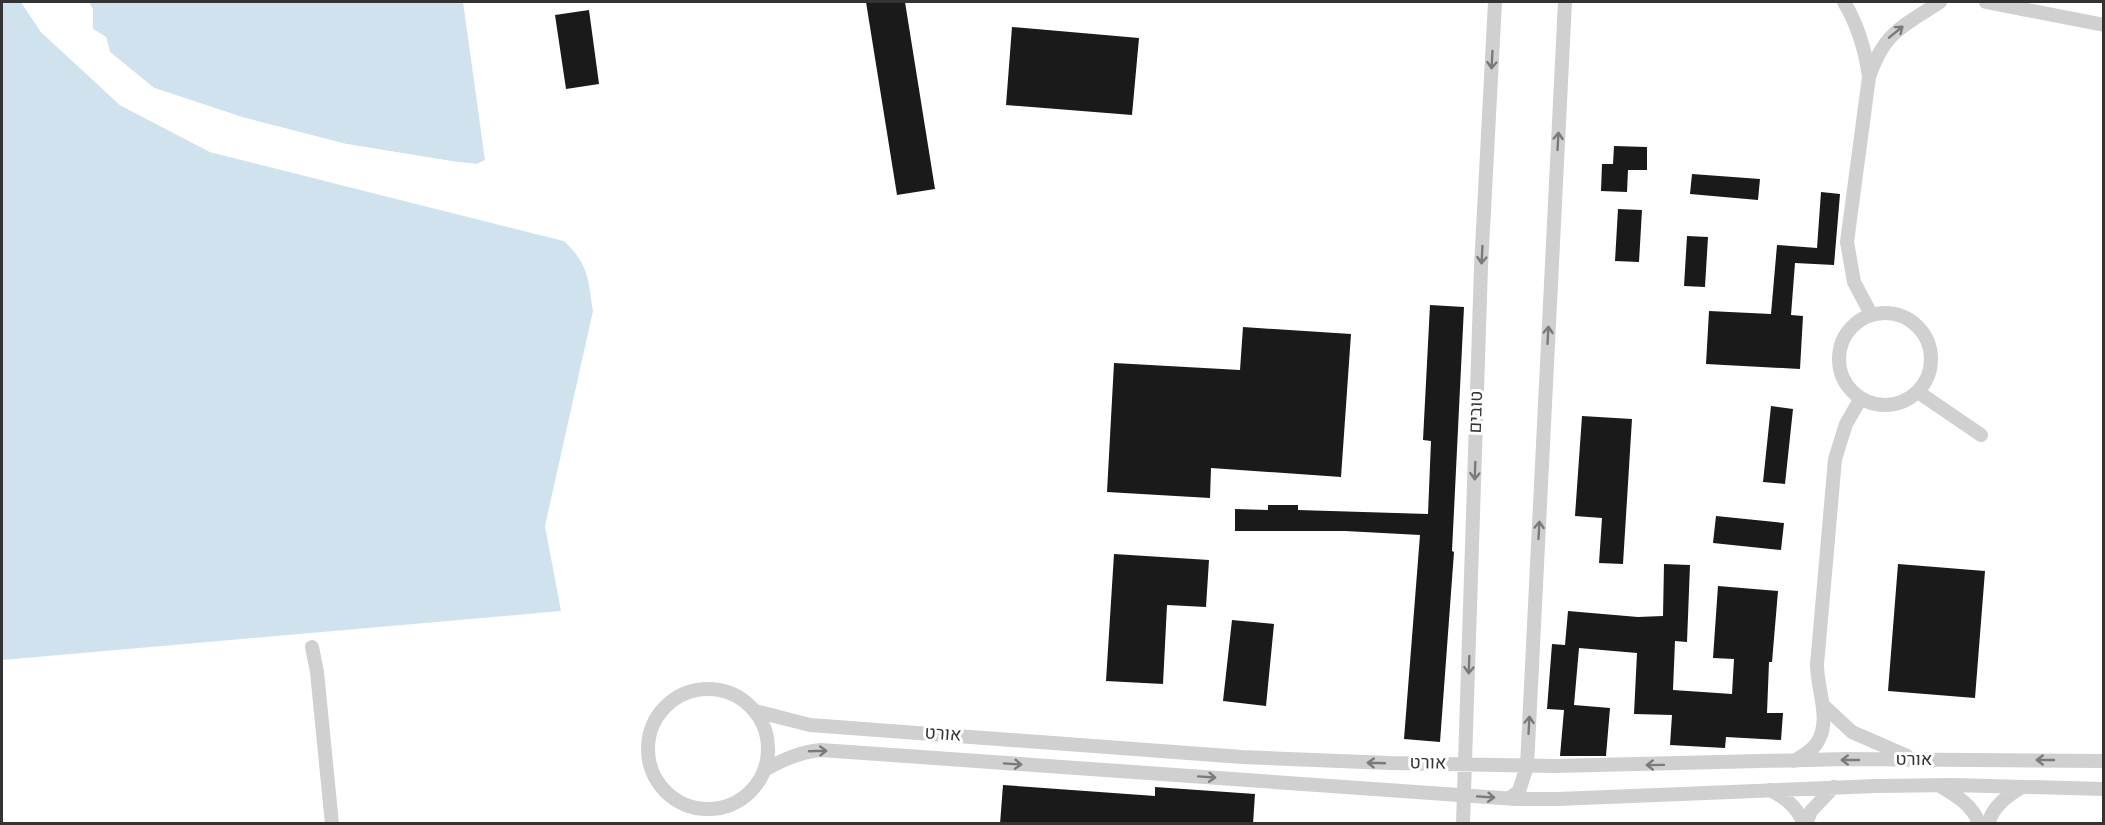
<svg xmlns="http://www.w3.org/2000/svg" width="2105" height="825" font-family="Overpass,Heebo,sans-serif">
<rect width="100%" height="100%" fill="#fff"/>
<path fill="#cfe2ee" d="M2 2H21L41 32 120 105 210 152 564 241C589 265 588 279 593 311L545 526 561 611 2 660Z
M89 2H463L485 160 477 164 457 162 346 144 245 118 154 88 110 52 106 37 93 29Z"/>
<path fill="#fff" d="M21 2H24L44 30 122 103 211 149 556 236 564 241 210 152 120 105 41 32Z
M86 2H89L93 9V29L106 37 110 52 154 88 245 118 346 144 457 162 477 164 485 160 487 163 477 167 457 165 345 147 244 121 153 90 107 54 103 39 90 30V10Z"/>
<path fill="#1a1a1a" d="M866 2H905L935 189 897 195Z
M589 10 599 84 566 89 555 15Z
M1012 27 1139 38 1132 115 1006 105Z
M1614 146 1647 147V170H1628L1627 192 1601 191 1602 164H1613Z
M1692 174 1760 179 1758 200 1690 194Z
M1821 192 1840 194 1834 265 1795 263 1791 315 1803 316 1800 369 1706 364 1709 311 1771 314 1777 245 1817 248Z
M1618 209 1642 210 1639 262 1615 261Z
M1687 236 1708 237 1705 287 1684 286Z
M1430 305 1464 307 1452 551 1454 552 1440 742 1404 739 1420 535 1345 531H1235V509L1268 510V505H1298V510L1428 514 1431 441 1423 440Z
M1243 327 1351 334 1341 477 1211 468 1210 498 1107 492 1114 363 1240 370Z
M1771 406 1793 409 1785 484 1763 482Z
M1582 416 1632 419 1623 564 1599 563 1602 518 1575 516Z
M1716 516 1784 523 1781 550 1713 543Z
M1114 554 1209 560 1206 607 1167 605 1163 684 1106 681Z
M1664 564 1690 565 1687 642 1675 641 1673 690 1732 694 1734 659 1713 658 1718 586 1778 591 1772 662H1769L1767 713H1783L1781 740 1726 737 1725 748 1670 745 1672 715 1634 714 1637 653 1579 648 1574 705 1610 708 1606 756H1560L1564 710 1547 709 1552 644 1565 645 1568 611 1638 617 1663 616Z
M1898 564 1985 571 1975 698 1888 691Z
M1232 620 1274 624 1266 706 1223 701Z
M1003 785 1155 796V787L1255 794 1253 824H1000Z"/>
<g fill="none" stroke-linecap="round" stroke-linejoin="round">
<path stroke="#d0d0d0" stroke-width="14" d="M1844 2C1858 25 1865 49 1869 76
M1986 2 2104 25
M1839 359a46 46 0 1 1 92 0a46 46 0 1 1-92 0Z
M1871 314 1854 282 1847 242 1869 77C1884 32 1902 27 1940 2
M1918 392 1981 435
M312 647 317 672 332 824
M648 749a60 60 0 1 1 120 0a60 60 0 1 1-120 0Z
M1823 705 1852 732 1907 756
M755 711 810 725 1242 757 1390 763 1555 766 1847 759 2104 761
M1794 761C1802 756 1812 751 1817 743 1832 720 1817 690 1817 665L1835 459 1846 424 1861 398
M764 770C783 760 799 752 821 750L1516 799H1558L1876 786 1953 785 2104 789
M1940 786C1955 795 1973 805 1979 824
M1770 790C1786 798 1797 807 1804 824
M1510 798 1519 791 1527 766 1565 2
M1463 824 1481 267 1495 2
M1806 824 1811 811 1834 787
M1988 824C1993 806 2007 796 2022 787"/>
</g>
<defs><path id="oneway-shaft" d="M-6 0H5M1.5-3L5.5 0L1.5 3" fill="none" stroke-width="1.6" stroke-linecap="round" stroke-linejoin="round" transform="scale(1.5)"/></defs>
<g stroke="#7a7a7a">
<use href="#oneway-shaft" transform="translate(1896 32) rotate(-39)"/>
<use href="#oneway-shaft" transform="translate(1492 60) rotate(93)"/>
<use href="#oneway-shaft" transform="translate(1558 141) rotate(-87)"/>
<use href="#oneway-shaft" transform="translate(1482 255) rotate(93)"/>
<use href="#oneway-shaft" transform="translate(1548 335) rotate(-87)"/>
<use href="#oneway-shaft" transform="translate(1475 471) rotate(92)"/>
<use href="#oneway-shaft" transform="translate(1539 530) rotate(-87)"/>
<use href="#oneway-shaft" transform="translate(1469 665) rotate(92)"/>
<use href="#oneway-shaft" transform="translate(1529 725) rotate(-87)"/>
<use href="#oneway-shaft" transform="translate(818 751) rotate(-2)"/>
<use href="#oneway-shaft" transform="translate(1850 760) rotate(180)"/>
<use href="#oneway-shaft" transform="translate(2045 760) rotate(-180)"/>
<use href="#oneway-shaft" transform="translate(1376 763) rotate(-178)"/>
<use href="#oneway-shaft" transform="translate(1013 764) rotate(4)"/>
<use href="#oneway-shaft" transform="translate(1655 765) rotate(179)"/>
<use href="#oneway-shaft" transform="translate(1207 777) rotate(4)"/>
<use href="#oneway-shaft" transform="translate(1486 797) rotate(4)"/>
</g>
<g text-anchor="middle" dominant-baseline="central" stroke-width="6" stroke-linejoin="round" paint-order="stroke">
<g font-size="18" fill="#333" stroke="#fff">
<text transform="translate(1477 412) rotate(-88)">טובים</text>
<text transform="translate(943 735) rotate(4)">אורט</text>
<text x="1914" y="760">אורט</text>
<text transform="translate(1428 764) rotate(1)">אורט</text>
</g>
</g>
<rect width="2105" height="825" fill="none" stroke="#333333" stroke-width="6"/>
</svg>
